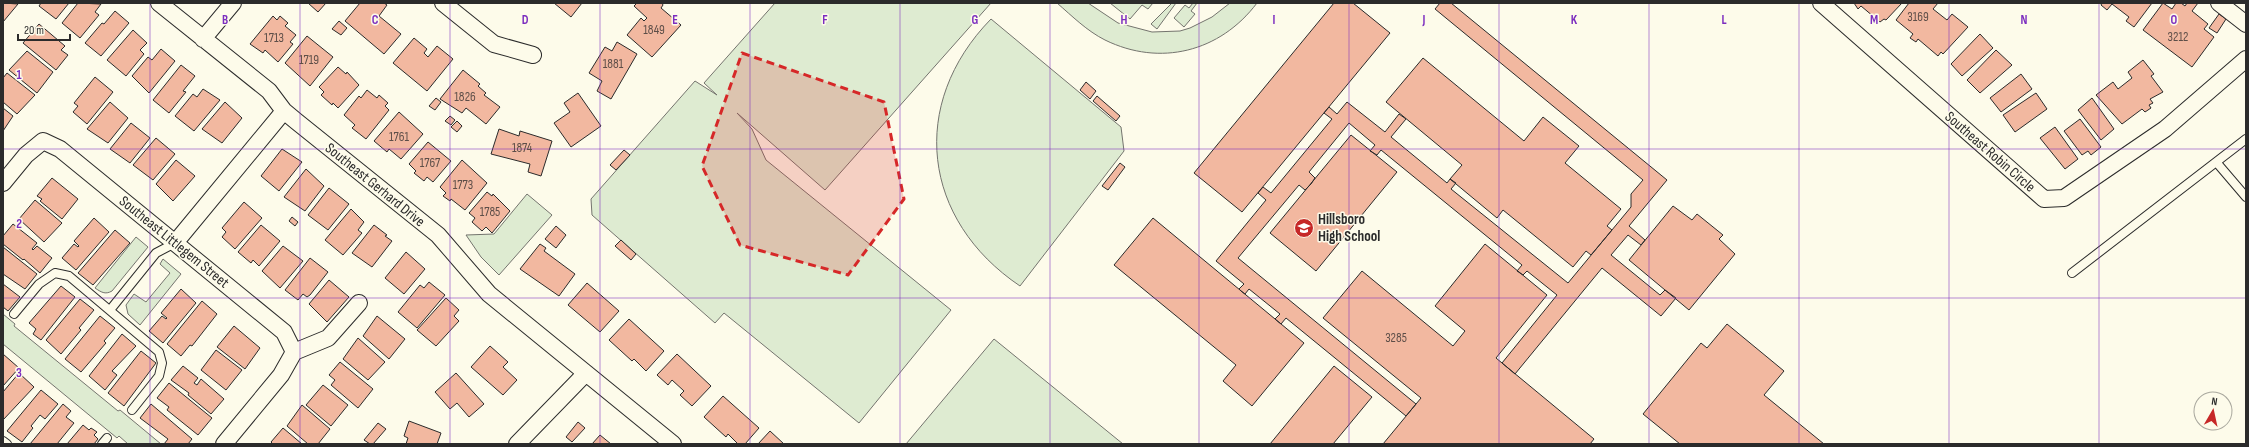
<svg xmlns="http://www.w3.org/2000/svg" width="2249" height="447" font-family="'Sofia Sans Condensed',sans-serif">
<rect width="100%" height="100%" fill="#fdfbea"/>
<path fill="#deebd1" stroke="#74746e" d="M775 3H991L825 190 737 113 752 129 766 160 951 310 859 423 724 313 715 323 592 215 591 199 695 81 717 95 704 83Z
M1057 3H1088L1118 23 1152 32 1180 31 1190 28 1212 17 1230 3H1257C1220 52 1160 67 1105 40 1087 31 1072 16 1057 3Z
M1110 3H1153L1148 9 1142 5 1130 19Z
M1172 3H1176L1157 29 1151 24Z
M1193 3H1197L1191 11 1195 14 1184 27 1174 18 1185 5 1189 8Z
M991 19 1121 127 1124 151 1020 286C922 220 908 104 991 19Z
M527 194 552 215 499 275 481 257 466 235 494 234Z
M136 237 148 247 112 291C105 295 101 292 95 288Z
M163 259 181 274 140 325 128 314 126 305 134 294 146 302 170 273 160 264Z
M3 314 15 324 14 326 118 411 120 410 161 444H128L119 436 117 438 3 344Z
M994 339 1123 444H906Z"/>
<path fill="#f2b8a0" stroke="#2b2b2b" d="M3 3 18 4 3 22Z
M41 3H69L56 19 39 6Z
M78 3 101 4 95 12 99 15 80 38 62 23Z
M308 3H326L318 12Z
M360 3H384L387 5 379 16 401 34 384 54 345 21Z
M554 3H582L571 17Z
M637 3H662L663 5 661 8 681 25 652 57 627 35 641 18 644 21 647 18 634 6Z
M1334 3H1353L1390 33 1242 212 1194 173Z
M1440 3H1451L1667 180 1629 226 1645 240 1641 245 1628 235 1611 255 1660 295 1665 290 1676 298 1661 316 1602 268 1515 374 1502 363 1557 295 1527 271 1523 275 1517 271 1522 265 1381 150 1377 155 1370 151 1375 145 1349 123 1309 172 1315 178 1311 184 1305 190 1299 185 1238 258 1416 404 1406 416 1286 318 1281 324 1275 319 1280 314 1249 289 1245 294 1241 291 1239 289 1244 284 1216 261 1266 200 1258 193 1263 187 1271 193 1332 119 1324 113 1329 107 1337 114 1347 102 1385 132 1399 114 1406 119 1391 137 1447 183 1450 179 1456 183 1451 189 1568 283 1631 207V194L1643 180 1435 9Z
M1854 3H1902L1886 20 1884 19 1880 22 1861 6 1858 9Z
M1909 3H1938L1933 9 1947 20 1952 14 1968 27 1943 54 1941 52 1938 56 1918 39 1916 42 1910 38 1913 34 1896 20Z
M2102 3H2152L2134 27 2126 21 2129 17 2112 4 2107 10 2101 5Z
M2163 3 2172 9 2176 3H2181L2185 6 2187 3H2198L2192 11 2208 24 2204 29 2214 37 2192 67 2143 30Z
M115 11 129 23 101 56 85 43 102 23 104 24Z
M2219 14 2226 19 2217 33 2209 28Z
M273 16 277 20 280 16 288 23 285 26 296 35 290 42 293 44 278 62 265 50 263 53 250 44Z
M339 21 347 28 341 35 332 29Z
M39 24 65 46 61 50 68 55 56 70 23 43Z
M133 30 147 43 140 50 144 54 126 76 107 60Z
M1980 34 1993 48 1962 76 1951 64Z
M307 36 333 57 310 86 285 63Z
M414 38 427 49 424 53 428 57 437 46 453 59 427 91 393 63Z
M617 42 637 54 611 99 597 91 602 81 589 73 605 47 612 51Z
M161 49 175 61 149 93 132 76 148 57 152 60Z
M1996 50 2012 65 1980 93 1967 80Z
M27 51 53 72 37 93 9 70Z
M1423 58 1524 141 1543 117 1579 146 1565 163 1621 209 1607 226 1612 230 1591 255 1586 251 1573 267 1503 210 1497 218 1450 179 1462 165 1386 102Z
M2143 60 2154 74 2151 76 2163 92 2150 99 2153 103 2149 105 2151 108 2145 112 2142 109 2122 124 2096 95 2113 82 2118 89 2132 78 2128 72Z
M181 65 195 76 183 91 186 92 169 113 153 100Z
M338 67 346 74 347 72 359 85 338 108 333 103 332 105 321 95 324 92 319 87Z
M463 70 480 84 478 86 486 93 484 95 500 107 486 124 466 108 462 113 440 99Z
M7 73 35 95 17 114 3 102V78Z
M2021 74 2032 89 2001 112 1990 98Z
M95 77 113 92 87 124 73 112 78 106 74 103Z
M1086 82 1096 91 1090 99 1080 90Z
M203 89 220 100 194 131 175 116 193 94 197 97Z
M367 90 377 98 379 95 388 103 385 106 389 110 366 139 352 128 355 125 344 115 359 96 361 98Z
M578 93 601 126 571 147 554 123 570 112 564 103Z
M2036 93 2047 109 2015 132 2003 115Z
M1097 96 1120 116 1116 121 1093 101Z
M436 98 441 102 435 110 429 106Z
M2092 98 2114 129 2101 140 2078 110Z
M110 102 128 118 108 143 87 129Z
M225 102 242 118 222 143 202 129Z
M3 108 13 116 3 131Z
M399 112 423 134 401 159 389 149 387 152 374 141Z
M450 116 455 120 451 125 445 121Z
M2080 119 2101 147 2091 155 2088 151 2082 155 2064 131Z
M457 121 462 126 457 132 451 127Z
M131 123 150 138 130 163 110 149Z
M2055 127 2078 159 2065 169 2040 138Z
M499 129 519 136 520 131 552 141 541 176 528 172 530 164 491 154Z
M1351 135 1397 172 1316 271 1270 233Z
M156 138 175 154 153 180 133 165Z
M428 142 451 161 433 182 427 177 424 181 414 173 416 171 409 164Z
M282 149 302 162 279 191 261 176Z
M624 150 630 155 616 170 610 165Z
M176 160 195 176 173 201 156 184Z
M462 160 487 183 465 210 451 199 450 201 443 196 446 193 440 187Z
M1120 163 1125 167 1108 190 1102 186Z
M306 169 324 186 305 211 284 197Z
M52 178 78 199 62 219 40 201 42 199 37 196Z
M329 188 349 204 328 230 308 215Z
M487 192 492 196 493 194 510 211 492 233 486 227 482 231 472 222 475 218 469 213Z
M35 200 62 223 44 242 19 219Z
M244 202 262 218 235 249 222 237 226 232 222 228Z
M1673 206 1692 220 1697 214 1723 235 1719 239 1735 254 1689 310 1629 260Z
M351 209 364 222 358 230 362 233 343 255 325 240Z
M292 217 298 222 295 226 289 221Z
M94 218 109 232 76 270 62 258 74 244 78 247 79 246 74 241Z
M1153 218 1304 343 1252 406 1223 381 1236 365 1114 265Z
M13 224 37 243 32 249 33 250 37 246 52 258 40 273 24 259 23 260 3 244V236Z
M261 225 280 241 259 266 253 260 251 263 238 252Z
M374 225 387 235 385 236 392 241 372 267 352 253Z
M556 226 566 235 556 248 545 239Z
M115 230 130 243 93 285 78 273Z
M621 240 636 254 631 260 615 246Z
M540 244 546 248 544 251 575 274 559 296 520 269Z
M1485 244 1547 295 1496 358 1594 439 1590 444H1383L1421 398 1323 318 1362 271 1453 346 1465 331 1435 306Z
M283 246 303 261 280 288 262 271Z
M3 247 37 274 25 289 3 274Z
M406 252 425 269 404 294 385 278Z
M310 258 328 272 310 295 307 297 303 294 298 300 285 290Z
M329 280 349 297 327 322 309 304Z
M429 282 445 295 417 328 398 312 420 285 424 288Z
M587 283 619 311 600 332 568 305Z
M3 284 20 297 8 311 3 307Z
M61 286 75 297 41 340 33 334 36 329 29 323Z
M181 289 196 303 163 343 149 331 162 316 166 319 167 318 161 313Z
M446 298 459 310 454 316 459 321 436 346 417 330Z
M80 299 94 310 79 328 81 330 61 354 46 340Z
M202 301 217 314 192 346 190 345 181 356 167 344Z
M100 316 115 328 104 341 106 343 81 372 65 359Z
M377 316 405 339 389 359 363 336Z
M629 319 664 351 646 371 634 359 632 361 609 340Z
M1727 324 1784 371 1764 395 1824 444H1680L1643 414 1701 343 1707 348Z
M234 326 260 348 245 369 217 347Z
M122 334 136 346 112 371 117 375 105 390 89 376Z
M358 338 385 362 368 380 343 359Z
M490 346 508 362 503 367 517 380 503 395 471 367Z
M216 350 242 370 226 390 201 370Z
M141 351 156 363 124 406 108 393Z
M3 354 19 368 3 386Z
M677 354 711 386 692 406 680 395 684 391 672 380 668 385 657 375Z
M340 362 373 389 358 408 331 385 335 380 329 375Z
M183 366 198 378 194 383 197 385 201 379 224 399 211 414 188 395 189 393 171 380Z
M1334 366 1372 397 1333 444H1270Z
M19 373 34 387 3 420V392Z
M456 373 484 404 469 417 457 403 450 409 435 392Z
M169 383 212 418 198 435 167 410 169 407 157 398Z
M323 385 348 405 331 426 306 405Z
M41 390 58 404 45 419 40 415 31 426 33 428 22 442 7 431Z
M723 396 759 428 745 444H738L728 434 726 437 704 417Z
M63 404 71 411 66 417 74 423 57 444H30Z
M151 404 192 439 188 444H164L168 439 140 418Z
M302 405 330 429 318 444H308L287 426Z
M409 421 441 433 437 444H406L408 438 404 436Z
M578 422 585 428 572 442 566 437Z
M378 423 386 429 373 444H370L364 440Z
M83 425 89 430 91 428 97 432 94 435 98 439 94 444H67Z
M283 428 302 444H273L271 442Z
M770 431 784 444H758Z
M600 435 611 444H592Z"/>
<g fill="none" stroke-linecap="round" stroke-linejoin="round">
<g stroke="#2b2b2b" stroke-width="10">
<path id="service" d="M2217 163 2246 197
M2072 273 2246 139
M110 310 156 253 175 243
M14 314 39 284 55 273 69 276 159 352 162 363 159 376 132 410
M3 441 7 444
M102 444 107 438"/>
</g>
<g stroke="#2b2b2b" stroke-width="18">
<path id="minor" d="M159 3 269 91 284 111 296 121 438 235 489 294 673 444
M443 3 494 44 533 55
M1821 3 2044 199 2064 198 2165 129 2246 59
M2219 3 2246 24
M203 39 233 3
M3 183 26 155 43 141 60 149 284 332 294 352
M175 243 284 111
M294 352 328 338 359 303
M224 444 281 375 294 352
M517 444 586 373"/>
</g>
<use href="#service" stroke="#fdfbea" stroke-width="8"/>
<use href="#minor" stroke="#fdfbea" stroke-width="16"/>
</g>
<path fill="#d62828" fill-opacity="0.2" stroke="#d62828" stroke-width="3" stroke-dasharray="8 5" stroke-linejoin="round" d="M742 53 884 102 904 199 848 275 740 245 702 166Z"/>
<path fill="none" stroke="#7b2cbf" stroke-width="1" stroke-opacity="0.55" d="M150 3V444M300 3V444M450 3V444M600 3V444M750 3V444M900 3V444M1050 3V444M1199 3V444M1349 3V444M1499 3V444M1649 3V444M1799 3V444M1949 3V444M2099 3V444M3 149H2246M3 298H2246"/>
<defs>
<g id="school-disc" transform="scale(1)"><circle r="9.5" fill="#c62828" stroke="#fdfbea"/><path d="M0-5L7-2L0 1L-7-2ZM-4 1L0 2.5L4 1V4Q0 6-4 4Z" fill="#fff"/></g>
</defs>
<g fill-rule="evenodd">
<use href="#school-disc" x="1304" y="228"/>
</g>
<g text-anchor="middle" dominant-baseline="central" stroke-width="3" stroke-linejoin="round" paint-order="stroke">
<g font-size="13" fill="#5d4e48">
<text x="1918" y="17">3169</text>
<text x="654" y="30">1849</text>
<text x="2178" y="37">3212</text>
<text x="274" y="38">1713</text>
<text x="309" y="60">1719</text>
<text x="613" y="64">1881</text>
<text x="465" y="97">1826</text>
<text x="399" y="137">1761</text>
<text x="522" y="148">1874</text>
<text x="430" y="163">1767</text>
<text x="463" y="185">1773</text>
<text x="490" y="212">1785</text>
<text x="1396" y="338">3285</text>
</g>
<g font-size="15" fill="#2b2b2b" stroke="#fdfbea">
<text transform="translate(1990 152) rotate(41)">Southeast Robin Circle</text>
<text transform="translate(375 185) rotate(39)">Southeast Gerhard Drive</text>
<text transform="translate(174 242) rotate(39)">Southeast Littlegem Street</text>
</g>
<g font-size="15" font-weight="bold" fill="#2b2b2b" stroke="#fdfbea" text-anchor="start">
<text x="1318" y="219">Hillsboro<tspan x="1318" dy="17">High School</tspan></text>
</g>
</g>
<g font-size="13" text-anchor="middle" font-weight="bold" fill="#7b2cbf" stroke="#fdfbea" stroke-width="3" stroke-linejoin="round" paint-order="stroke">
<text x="225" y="24">B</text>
<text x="375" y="24">C</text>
<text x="525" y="24">D</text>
<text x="675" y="24">E</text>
<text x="825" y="24">F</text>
<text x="975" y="24">G</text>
<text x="1124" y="24">H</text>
<text x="1274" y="24">I</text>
<text x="1424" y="24">J</text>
<text x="1574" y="24">K</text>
<text x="1724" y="24">L</text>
<text x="1874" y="24">M</text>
<text x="2024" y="24">N</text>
<text x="2174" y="24">O</text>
<text x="19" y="79">1</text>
<text x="19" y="228">2</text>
<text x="19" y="377">3</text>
</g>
<rect width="2249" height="447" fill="none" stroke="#2b2b2b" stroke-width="8"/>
<g transform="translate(2213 411) rotate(9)"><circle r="19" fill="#fdfbea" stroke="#a9a89e"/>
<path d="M0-3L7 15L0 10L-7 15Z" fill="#c62828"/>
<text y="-6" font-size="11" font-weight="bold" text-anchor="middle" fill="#2b2b2b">N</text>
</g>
<path d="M18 34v6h52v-6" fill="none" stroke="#2b2b2b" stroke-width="2"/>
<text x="24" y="34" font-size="12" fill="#2b2b2b" stroke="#fdfbea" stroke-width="3" paint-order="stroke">20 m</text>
</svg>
